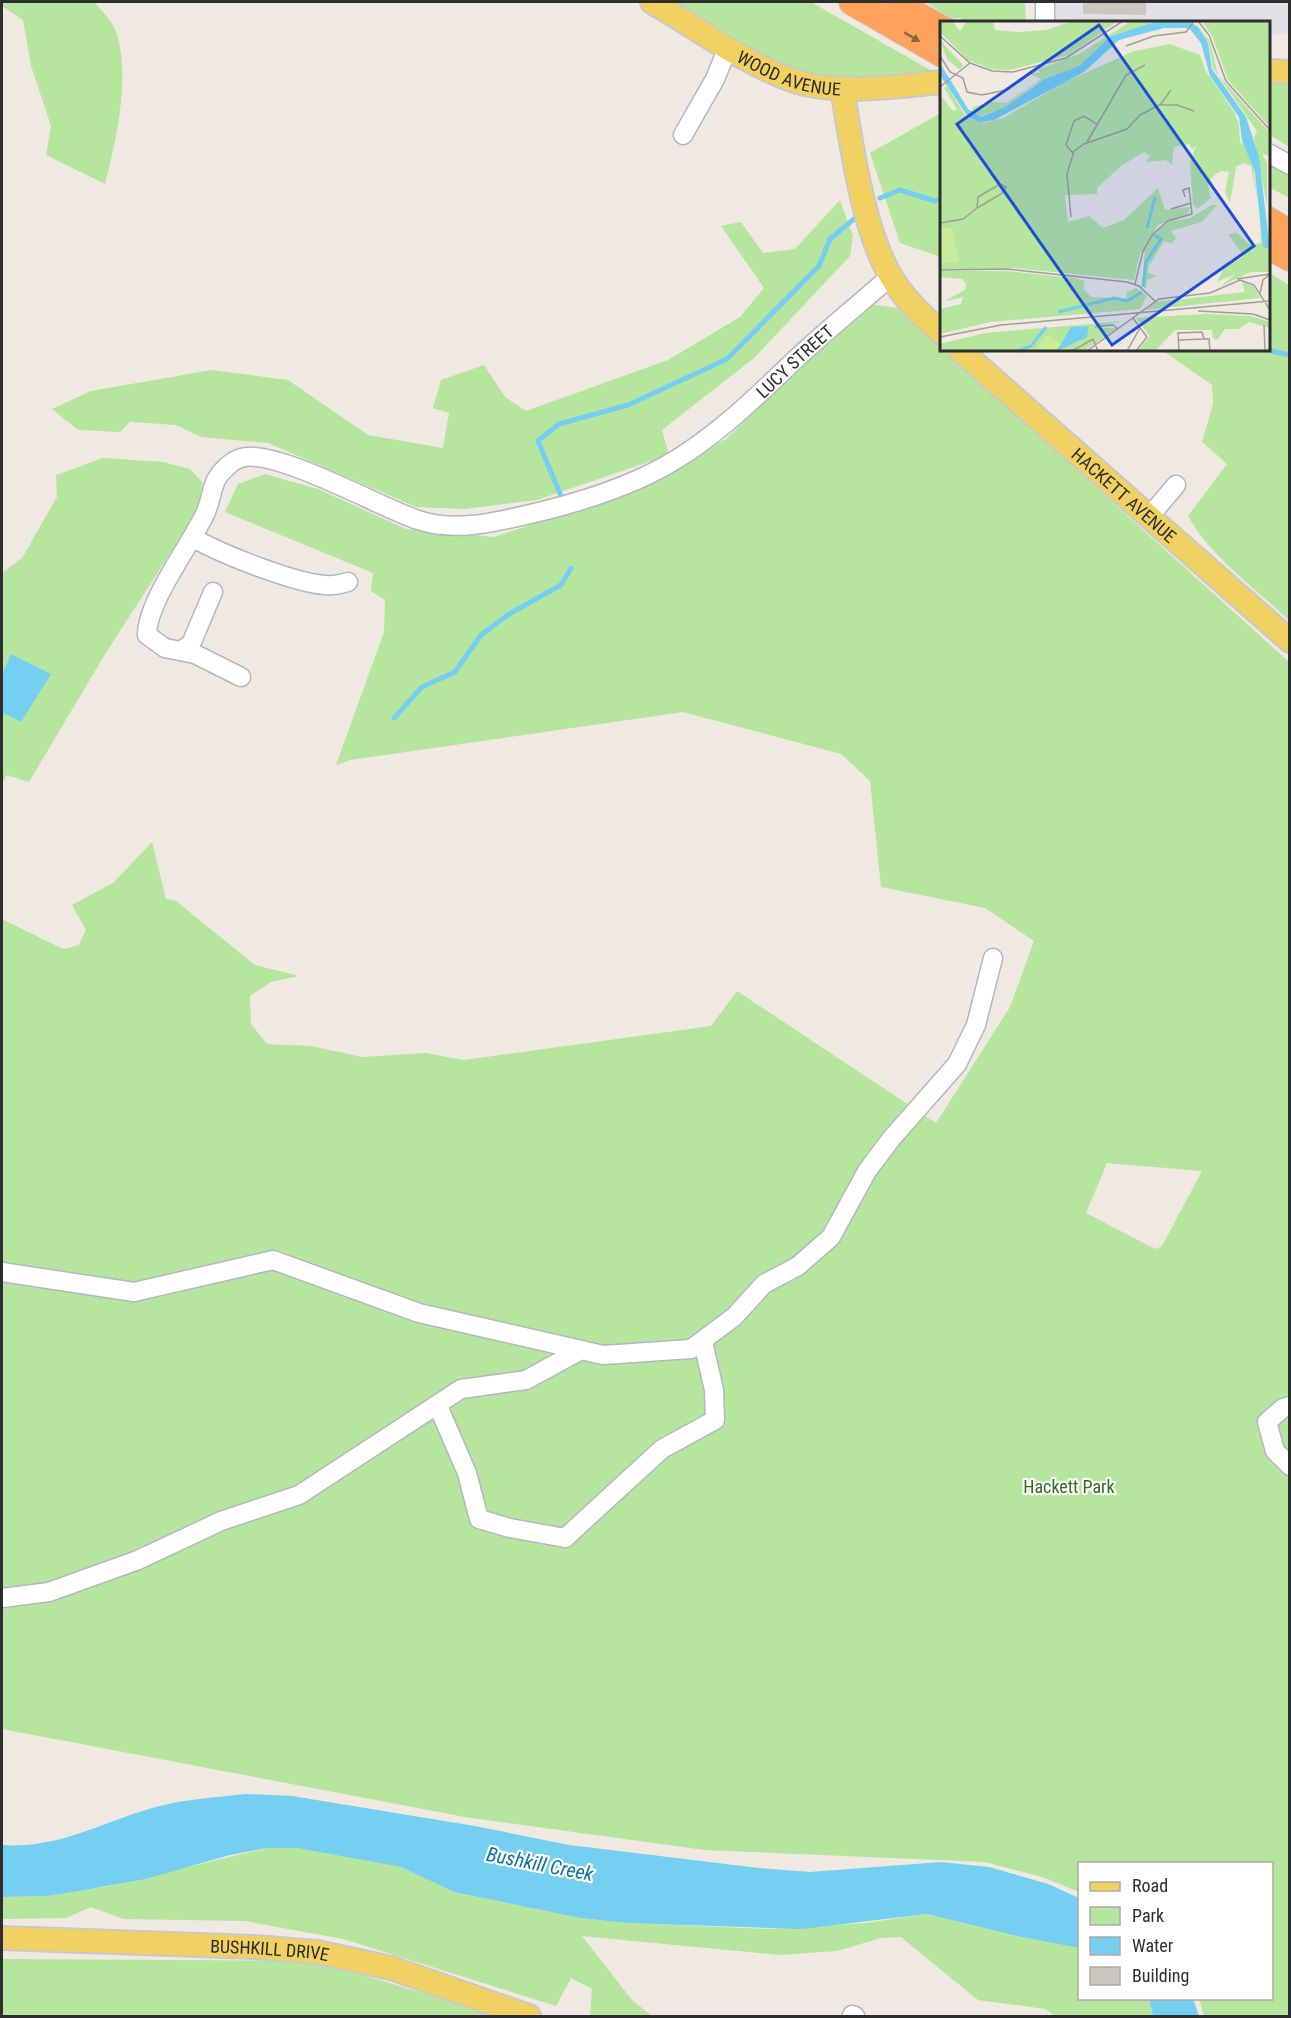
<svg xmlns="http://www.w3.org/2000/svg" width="1291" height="2018" font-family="'Roboto Condensed',sans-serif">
<rect width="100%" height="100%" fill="#efe9e1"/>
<path fill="#e3e1e8" d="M1056 2H1289V33L1269 35 1268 22H1055Z"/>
<path fill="#b6e59e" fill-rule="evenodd" d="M2 2H95C101 11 113 21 116 32 131 75 116 141 105 184L46 155 51 126 31 66 23 20 2 6Z
M668 2H811L939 75 835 78 803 72 774 63Z
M926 2H1025L1026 22H963L960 18 952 19Z
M1269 83H1289V147L1269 134Z
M941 113V257L900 243 870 153Z
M1269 164 1289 175V198L1269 187Z
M840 200 853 236 850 256 754 358 662 430 669 455 537 500 464 509 416 507 268 443 201 437 176 425 130 422 120 432 78 430 52 409 91 391 212 370 288 380 368 435 443 448 449 413 433 408 441 380 484 365 505 397 526 411 668 360 740 317 764 288 721 226 741 222 763 253 795 249Z
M1269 273 1289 285V620C1257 590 1209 555 1188 516L1227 464 1202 442 1213 404 1212 385 1162 350H1268Z
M875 305 898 308 1289 662V2016H1204L1199 1999 1272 1998V1864H1080L1079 1892 1042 1877 985 1862 705 1850 465 1817 2 1729V919L63 949 79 945 86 930 72 905 113 883 152 842 166 899 176 901 255 965 299 976 271 982 250 996 251 1024 267 1044 311 1046 362 1057 425 1053 464 1060 711 1026 737 991 936 1123 1010 1007 1034 941 985 908 881 887 870 781 841 754 683 712 350 760 336 765 384 632 385 600 371 591 373 573 225 512 238 484 265 474 318 489 406 529 494 537 630 492 726 439 865 306ZM1107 1163 1202 1171 1162 1246 1155 1249 1086 1213Z
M103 458 163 462 190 469 203 483 197 512 107 651 29 782 7 775 2 783V573L22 558 57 497 56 475Z
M266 1848H299L375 1861 401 1867 454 1892 580 1918 627 1923 771 1929 865 1923 927 1914 1021 1937 1079 1948 1080 1998 1149 1999 1153 2016H1055L1045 2009 978 2000 901 1937 881 1938 837 1951 779 1955 582 1936 632 2000 652 2016H590L592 1989 571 1978 556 2006 343 1939 245 1921 123 1919 91 1907 66 1918 2 1919V1897L47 1896 110 1886Z
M2 1959 316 1961 473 2008 494 2016H2Z"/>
<path fill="#75cff0" d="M11 654 51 674 21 722 2 712V675Z
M246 1794 292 1796 475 1826 569 1845 759 1868 810 1872 941 1862 989 1867 1048 1884 1079 1898V1948L1021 1937 927 1914 802 1929 627 1923 580 1918 454 1892 401 1867 298 1848H266L230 1855 145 1879 80 1891 47 1896 2 1897V1845C63 1849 104 1820 160 1806 188 1799 218 1797 246 1794Z
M1149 1999H1193L1199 2016H1153Z"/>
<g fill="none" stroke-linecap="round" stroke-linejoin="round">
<path stroke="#75cff0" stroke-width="5" d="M880 198 900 190 935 201 942 198
M1266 350 1290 355
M561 496 538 441 559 424 628 405 727 359 819 266 830 239 854 219
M394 718 422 687 455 672 481 635 509 614 561 585 571 568"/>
</g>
<path fill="#cbc7bf" d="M1083 2H1146V15L1083 14Z"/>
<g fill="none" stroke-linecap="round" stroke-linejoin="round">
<g stroke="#b4b7c1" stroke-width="21">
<g id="minor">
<path d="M1045 2V22"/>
<path d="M683 135 715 79 728 47"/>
<path d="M1268 153 1290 165"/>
<path d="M1149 517 1176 485"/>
<path d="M195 532 197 540C224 555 295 583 325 585 333 586 341 584 348 582"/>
<path id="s1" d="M213 592 191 644 180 651 165 648 147 635C147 602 189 547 204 516 210 505 211 491 216 480 221 471 231 461 241 458 274 447 381 508 418 520 453 532 492 523 526 515 574 504 622 490 665 466 715 438 756 397 797 358 827 330 859 304 890 277"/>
<path d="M180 651 195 654 241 677"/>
<path d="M2 1272 134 1292 273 1260 419 1313 603 1355 691 1349 734 1317 764 1284 798 1266 831 1237 867 1171 891 1139 957 1064 976 1025 993 958"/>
<path d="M438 1406 467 1473 479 1519 510 1528 565 1538 662 1449 715 1420 714 1390 703 1342"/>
<path d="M1290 1406 1283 1408 1267 1422 1275 1451 1290 1466"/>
<path d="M2 1598 49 1592 138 1560 221 1521 299 1495 461 1389 526 1380 581 1350"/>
<path d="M852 2015 855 2016"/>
</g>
</g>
<g stroke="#c9c9c9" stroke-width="26">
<g id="major">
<path id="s2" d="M652 2C695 27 757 72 805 84 849 94 897 86 942 82"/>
<path d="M1268 71 1290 72"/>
<path d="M842 88C851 142 863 229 890 275 903 298 922 316 942 333"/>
<path id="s3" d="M960 350 1290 641"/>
<path id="s4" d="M2 1938 254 1947 317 1952 391 1968 529 2016"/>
</g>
</g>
<g stroke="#c9c9c9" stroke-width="28">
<path id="highway" d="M852 2 942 54
M895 2 942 29
M1268 220 1290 233
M1268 246 1290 258"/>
</g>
<use href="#minor" stroke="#fff" stroke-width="18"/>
<use href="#major" stroke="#f2d163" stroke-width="22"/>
<use href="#highway" stroke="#ffa35c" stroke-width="26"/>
</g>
<defs><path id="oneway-solid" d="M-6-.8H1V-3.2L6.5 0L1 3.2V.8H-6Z" transform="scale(1.5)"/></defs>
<use fill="#8c6343" href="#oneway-solid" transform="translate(912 37) rotate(31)"/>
<g text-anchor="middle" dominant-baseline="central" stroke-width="4.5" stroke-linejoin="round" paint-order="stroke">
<g font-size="18" fill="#2e2e2e" stroke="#fff">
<text stroke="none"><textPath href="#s2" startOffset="156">WOOD AVENUE</textPath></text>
<text stroke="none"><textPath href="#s1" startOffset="926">LUCY STREET</textPath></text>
<text stroke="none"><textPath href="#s3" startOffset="219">HACKETT AVENUE</textPath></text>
<text stroke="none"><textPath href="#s4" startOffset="268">BUSHKILL DRIVE</textPath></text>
</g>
<g font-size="18" fill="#2c6e1b" stroke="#fff">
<text x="1069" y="1486">Hackett Park</text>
</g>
<g font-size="20" font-style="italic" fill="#0d6fa3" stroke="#fff">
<text transform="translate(540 1864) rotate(11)">Bushkill Creek</text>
</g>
</g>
<g transform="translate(940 21)">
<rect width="330" height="330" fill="#efe9e1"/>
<path d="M0 0H12L20 10 27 0H53L55 9 78 11 106 9 132 0H178L128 34 70 49 51 48 28 39 0 11ZM191 0H218L171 15 139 45 97 62 65 86 39 96 31 91 33 86 53 81 66 82 101 58 86 51 99 52V48L139 33ZM262 0H330V106L288 59 272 15ZM256 2 270 21 278 54 330 112V135L322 133 327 142V184L314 117 317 110 273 47 269 23ZM0 19 23 44 20 49 7 38ZM230 23 260 34 265 49 293 89 299 103 300 122 305 123 313 145 319 184 311 145 303 142 296 146 290 182 285 171 289 151 281 150 272 156 268 165 271 177 257 188 253 184 250 142 256 125 252 128 249 123 234 126 232 144 226 139 206 141 210 135 204 131 181 145 157 167V173L125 174 128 201 149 195 163 207 184 199 218 167 225 189 250 186 248 193 218 204 200 233 194 259 74 247 0 249V74L13 90 17 88 4 67 7 65 27 97 46 101 63 97 123 62 194 30ZM272 184H277L262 201 231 210 236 217 232 222 224 220 208 247V252L217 255 207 259 206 267 202 265 205 226 216 211 229 201 250 197ZM319 186 323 226 330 229V251H311L281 265 295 253 277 261 283 248 304 235 288 213 297 212 310 224 321 222ZM0 250H65L134 257 144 260V268L151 276 186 277 187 271 196 267 207 275 200 288 50 301 0 313V288L21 283 23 276 3 281 25 269 26 263 22 258 0 256ZM302 261 313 265 320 277 205 289 216 281 305 271ZM264 293 311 295 330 301V307L309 301 299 308H285L277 319 273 317 272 309H235L215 330H198L210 315 196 297ZM184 300 153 307H177L144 330H0V323L45 312Z" fill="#b6e59e"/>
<path d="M0 207H12L19 241 0 242ZM108 313 121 323 115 330H94Z" fill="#c9ec9a"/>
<path d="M218 0H249L258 6 268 22 272 48 306 96 319 136 330 229 323 226 315 151 302 119 299 96 270 55 261 22 249 7H224L179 19 144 51 54 99 40 101 28 96 0 54V42L28 88 41 96 65 86 103 59 139 45 171 15ZM149 305 147 316 117 330 131 306Z" fill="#75cff0"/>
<path fill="none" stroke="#75cff0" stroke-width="3" d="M207 207 215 176M203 266 206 241 221 218 214 214M118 291 174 277 187 280 202 271M78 330 91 325 106 306"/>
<path fill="none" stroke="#a29e99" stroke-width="1.5" d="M258 0 269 14 286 60 330 109M0 15 30 42 52 50 73 51 126 37 183 0M186 25 214 15 246 11 254 0M0 35 10 51 23 57 27 71 42 74 66 69M0 66 30 42M220 84 231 69M147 121 186 54 205 44M133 132 126 124 134 100 144 95 158 104M60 163 66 166 61 173 37 187 38 176ZM231 188 251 182M131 196 127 153 134 130 144 123 187 108 200 94 219 84H237L254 90M0 202 23 198 37 187M0 249 67 248 187 261 199 265 215 280M297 258 330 253M195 263 203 230 213 213 228 200 252 193 249 167 243 169 245 176M320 272 323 259 329 254M258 290 313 293 330 299M193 297 207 316 196 330M324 304 325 330M155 306 173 304 178 308M0 316 61 304 330 280M239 319 264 318M132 330 153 318 158 330M147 330 219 278 270 272 300 259 314 264 330 289M187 330 200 307M239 330 238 312 262 311 264 318H269L270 330"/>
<path fill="#1d4ed8" fill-opacity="0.15" stroke="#1d4ed8" stroke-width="3" d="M159 4 314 225 172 324 17 103Z"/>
<rect width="330" height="330" fill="none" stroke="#2e2e2e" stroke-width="3"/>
</g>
<rect width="1291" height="2018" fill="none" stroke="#2e2e2e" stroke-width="6"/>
<rect x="1078" y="1862" width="195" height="138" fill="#ffffff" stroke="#ababab" stroke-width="1.5"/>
<rect x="1090" y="1882" width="30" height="9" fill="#f2d163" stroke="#ababab" stroke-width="1.5"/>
<text x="1132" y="1892" font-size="18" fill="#2e2e2e">Road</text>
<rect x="1090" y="1907" width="30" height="18" fill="#b6e59e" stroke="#ababab" stroke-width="1.5"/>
<text x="1132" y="1922" font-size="18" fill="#2e2e2e">Park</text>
<rect x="1090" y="1937" width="30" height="18" fill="#75cff0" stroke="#ababab" stroke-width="1.5"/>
<text x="1132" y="1952" font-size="18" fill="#2e2e2e">Water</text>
<rect x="1090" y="1967" width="30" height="18" fill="#cbc7bf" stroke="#ababab" stroke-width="1.5"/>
<text x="1132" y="1982" font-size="18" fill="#2e2e2e">Building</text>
</svg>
